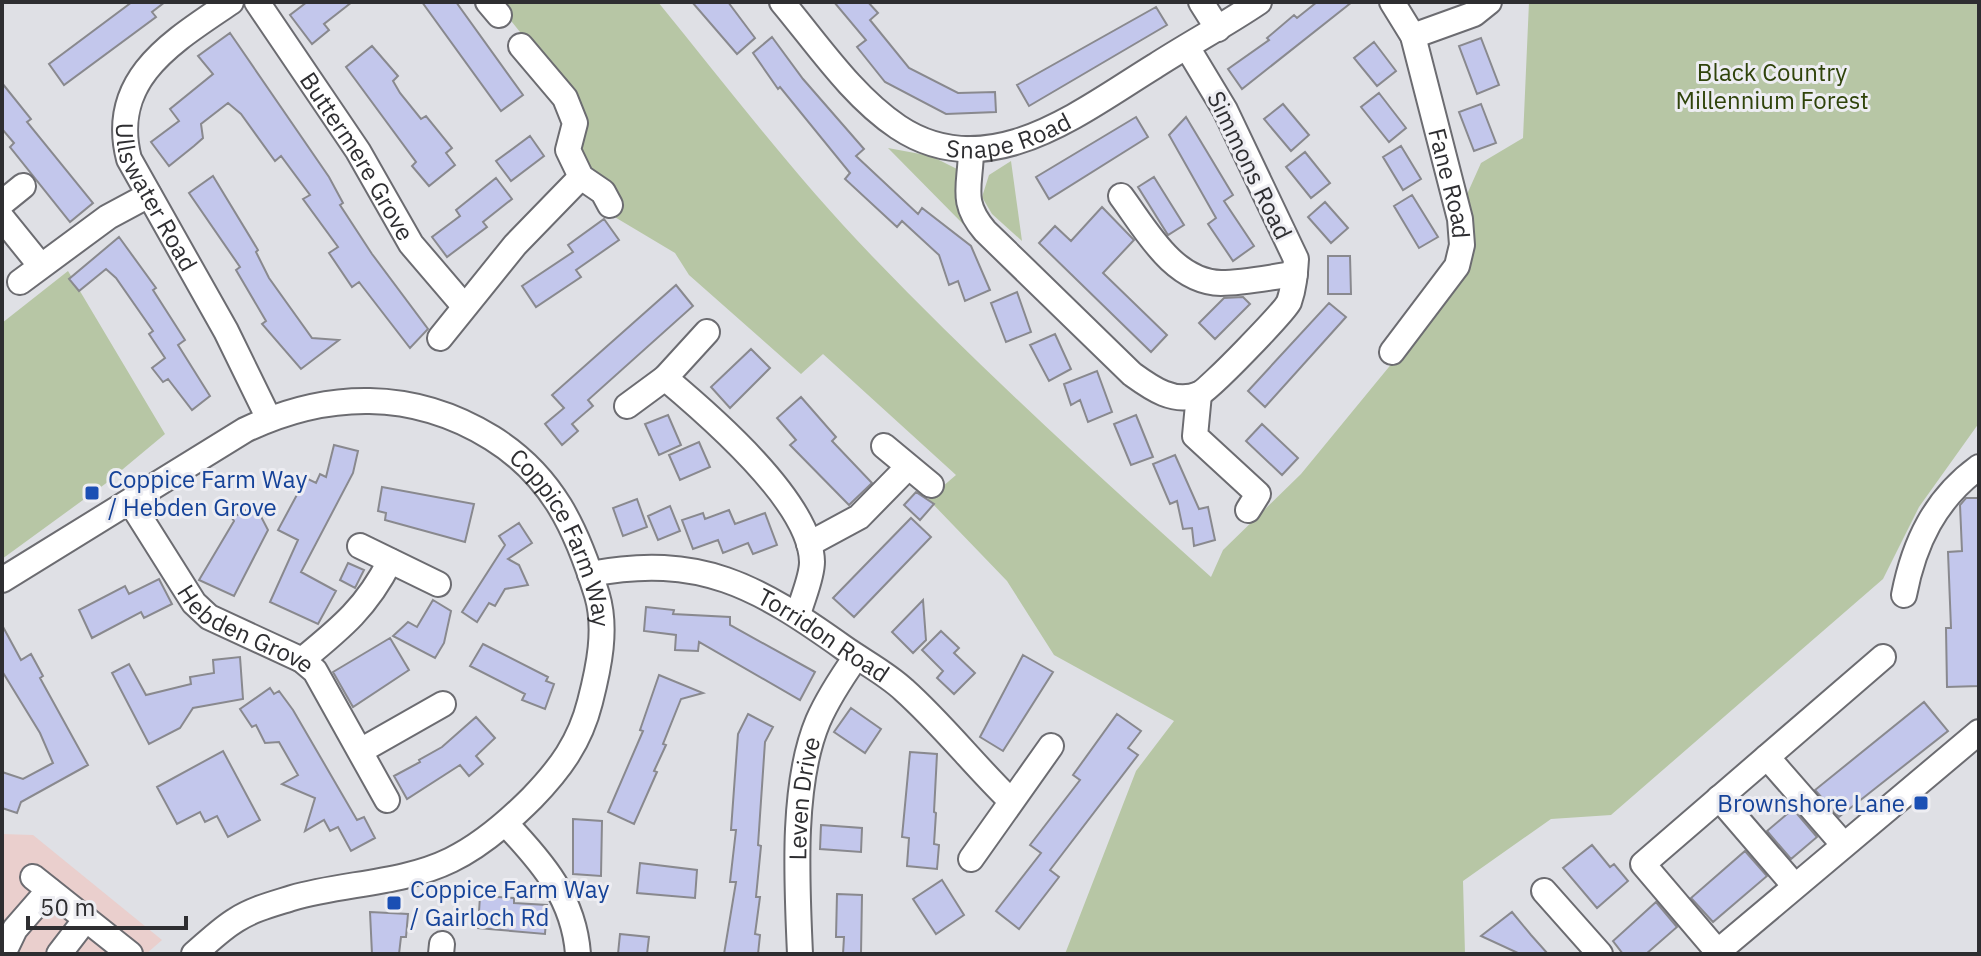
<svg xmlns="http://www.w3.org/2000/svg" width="1981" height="956" font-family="'IBM Plex Sans',sans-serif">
<rect width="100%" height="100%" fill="#dfe0e5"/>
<path fill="#eacfcd" d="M2 834 33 835 162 940 146 954H2Z"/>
<path fill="#b7c6a5" d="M496 2H658C728 88 795 176 872 256 980 368 1095 473 1211 577L1223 550 1301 474 1393 362 1467 261 1464 201 1481 163 1523 138 1529 2H1979V423L1919 507 1883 579 1611 815 1551 819 1463 881 1465 954H1065L1136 771 1174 721 1054 655 1007 581 928 499 956 475 823 354 801 374 689 275 675 253 608 213 582 160 572 97Z
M888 148 931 156 957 169 964 225Z
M1011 161 1022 241 992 214 982 197 989 175Z
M68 271 165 434 105 484 2 559V323Z"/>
<path fill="#c3c7ec" stroke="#89898e" stroke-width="2" d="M132 2H165L152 12 156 17 64 85 49 64Z
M307 2H352L324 24 329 30 312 44 290 15Z
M422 2H456L523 95 501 111Z
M692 2H728L755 38 737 54Z
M834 2H868L878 13 870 20 909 68 958 93 995 92 996 112 946 114 885 82 857 47 866 40Z
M1317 2H1352L1242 89 1228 69 1269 40 1267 38 1294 15 1297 18Z
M1156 7 1167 25 1029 106 1017 85Z
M230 33 329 177 343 203 340 205 372 254 428 329 410 348 359 282 352 287 329 253 338 247 303 199 310 195 281 156 275 161 241 114 228 103 201 124 203 138 194 146 169 166 151 142 179 121 170 109 213 74 198 56Z
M772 37 803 79 864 149 856 156 918 214 922 208 971 246 990 290 965 301 958 281 949 285 939 255 902 221 897 227 845 179 850 173 780 87 778 89 753 53Z
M1481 38 1499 85 1477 94 1459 46Z
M1374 42 1396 71 1377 86 1354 58Z
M372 46 398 76 393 81 400 93 421 119 426 116 452 148 446 153 455 165 429 186 412 166 416 162 346 67Z
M2 83 31 119 27 122 93 203 70 222 10 147 14 143 2 129Z
M1379 93 1406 128 1389 142 1361 107Z
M1283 104 1309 135 1291 151 1264 119Z
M1481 104 1496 143 1474 151 1459 112Z
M1136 117 1148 137 1049 199 1036 177Z
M1186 117 1233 195 1224 201 1254 246 1233 261 1208 224 1216 218 1169 135Z
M530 136 544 156 511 181 496 161Z
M1401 146 1421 179 1403 190 1383 157Z
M1305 152 1330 183 1311 198 1286 167Z
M213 176 258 250 256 252 269 278 312 338 339 340 301 369 262 324 266 321 236 270 240 267 189 193Z
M1154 177 1184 225 1168 235 1138 187Z
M496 178 512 199 483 222 487 227 447 257 432 237 460 216 456 210Z
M1412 195 1438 237 1419 248 1394 206Z
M1325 202 1348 228 1331 243 1308 217Z
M1102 207 1134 240 1103 273 1167 335 1151 352 1039 243 1055 226 1071 241Z
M604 219 619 240 576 270 581 277 536 307 522 286 573 252 568 245Z
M119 237 156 288 153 290 185 340 178 345 210 396 192 410 168 379 163 382 152 368 165 358 149 334 153 331 116 278 106 269 79 291 69 279Z
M1328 256H1350L1351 294H1328Z
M676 285 693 306 588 400 593 406 572 424 578 431 562 445 545 424 564 408 552 395Z
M1017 292 1031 332 1006 342 991 303Z
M1243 297 1250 304 1215 339 1199 323 1224 298Z
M1329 303 1346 317 1265 407 1248 391Z
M1055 334 1071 369 1049 381 1030 345Z
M751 349 770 368 730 408 711 387Z
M1097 371 1112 412 1088 422 1080 400 1071 405 1064 384Z
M801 397 836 437 832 441 872 483 849 505 790 445 796 440 777 418Z
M668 415 681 445 659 455 645 424Z
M1136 415 1153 457 1131 465 1114 424Z
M1262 424 1298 458 1282 475 1246 441Z
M699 442 710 467 680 480 669 455Z
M334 445 358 451 353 473 301 572 336 591 318 624 270 602 298 540 278 530 306 478 316 483 320 474 326 477Z
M1175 455 1199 509 1208 507 1215 540 1194 546 1192 528 1183 529 1177 501 1170 504 1153 464Z
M382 487 474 504 465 542 385 520 386 513 378 511Z
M916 492 934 504 920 520 904 505Z
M1966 498H1979V686L1947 687 1946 628H1951L1948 552 1962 551 1960 505Z
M637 499 647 527 623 536 613 508Z
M255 505 268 530 234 596 199 580 234 521 232 518Z
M670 506 680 531 658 540 648 516Z
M729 510 735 524 765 513 777 545 753 554 748 543 723 553 718 540 693 549 682 520 703 513 705 519Z
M911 518 931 537 854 617 833 598Z
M519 523 532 543 508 559 519 565 528 585 505 589 495 606 489 603 477 622 462 612 505 545 499 536Z
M348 563 364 570 355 588 340 580Z
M159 579 172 604 144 618 141 612 92 638 79 610 125 586 129 594Z
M433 600 451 611 444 643 435 658 393 636 408 622 417 627Z
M923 600 926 640 913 653 892 632Z
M646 607 674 610 673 614 730 617V625L815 672 800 700 699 642 698 651 675 650 676 635 644 631Z
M2 625 21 660 31 654 43 676 40 678 88 765 21 802 17 813 2 808V772L23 779 53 763 40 733 2 671Z
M941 631 959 648 954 653 975 673 954 694 937 678 943 671 922 650Z
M390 638 409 670 353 707 333 672Z
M483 644 548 677 546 681 554 684 545 709 522 700 525 694 470 666Z
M1023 655 1053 672 1003 751 980 737Z
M240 657 243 699 193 708 180 728 149 744 112 673 129 664 146 695 191 684 190 677 214 673 213 660Z
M659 675 703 693 681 699 663 744 666 745 654 771 657 772 634 824 608 812 643 731 640 730Z
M270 688 274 694 279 691 293 710 357 820 364 817 375 838 351 851 338 827 330 831 324 820 305 831 315 798 282 784 298 775 279 742 265 743 256 725 252 727 240 709Z
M1924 702 1948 731 1839 817 1815 790Z
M851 708 881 729 865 753 834 732Z
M748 714 773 727 765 742 758 845 761 846 756 897H760L755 934 760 935 758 954H724L736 882H730L736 830H731L738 734Z
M1117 714 1141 731 1128 748 1138 755 1050 870 1059 877 1019 929 996 911 1041 853 1030 845 1080 780 1073 775Z
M476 717 495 738 476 756 483 764 469 776 460 765 407 799 394 776 420 762 419 760 442 747Z
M223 751 260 820 228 837 217 816 205 822 200 812 177 824 157 787Z
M910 752 937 754 934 812 936 813 934 844 939 845 937 869 907 866 909 838 902 837Z
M1793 809 1817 837 1791 859 1767 831Z
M573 819 602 821 601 876 573 874Z
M821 825 862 828 861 852 820 849Z
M1592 845 1610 867 1614 864 1628 881 1597 908 1563 868Z
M1745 851 1767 876 1713 922 1691 898Z
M640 863 697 870 695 898 637 893Z
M942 880 964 915 936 934 913 899Z
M837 894 862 895 861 954H843L844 937H836Z
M480 896 514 898V903L547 905 545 934 478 928Z
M1656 902 1677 927 1646 954H1623L1613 941Z
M370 912 408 914 406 937H401L399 954H372Z
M1512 912 1531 935 1548 954H1520L1481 936Z
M620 934 649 937 647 954H618Z"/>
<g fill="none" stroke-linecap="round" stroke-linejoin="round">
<g stroke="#6c6c71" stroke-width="28">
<g id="minor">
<path id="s1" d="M231 2C174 41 108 78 129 159L226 331 269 419"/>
<path id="s2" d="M257 2 358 151 411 244 464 306"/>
<path d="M488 2 499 15"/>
<path id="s3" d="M782 2C818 45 852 96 898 127 988 187 1080 112 1155 66 1189 44 1225 25 1259 2"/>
<path d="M1201 2 1218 29"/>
<path id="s4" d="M1392 2 1413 36 1460 219 1462 245 1457 266 1392 352"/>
<path d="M1413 36 1474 14 1489 2"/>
<path d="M521 46 565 98 575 123 568 150 581 177 603 192 610 205"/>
<path d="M971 149C971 185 959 201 985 231L1132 374C1150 387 1174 405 1199 394 1209 390 1284 312 1289 302 1294 288 1295 274 1296 259L1225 110 1187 47"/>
<path d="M1121 196C1145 228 1173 282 1221 283 1245 283 1271 277 1295 274"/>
<path d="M2 203 23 186"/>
<path d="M2 218 40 265"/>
<path d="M20 282 108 217 149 195"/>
<path d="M440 338 515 245 581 177"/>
<path d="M665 378C708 414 811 502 812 562 812 578 802 599 798 615"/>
<path d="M1199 394 1195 436 1258 494 1248 510"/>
<path d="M627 406 665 378 707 332"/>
<path d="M884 446 931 485"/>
<path id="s5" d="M131 503 194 603 209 617 302 660 315 671 387 800"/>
<path d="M809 544 859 517 907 468"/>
<path d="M360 546 438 584"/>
<path id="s6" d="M590 574C700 553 757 586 844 648 864 662 887 674 904 690 942 724 974 765 1010 800"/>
<path id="s7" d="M2 580 245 430C327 391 413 389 492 438 553 476 577 530 597 595 607 629 599 667 590 702 580 742 560 769 532 798 508 822 482 845 451 860 402 884 343 883 292 898 273 904 253 909 236 920 221 929 207 943 194 954"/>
<path d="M1904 595C1914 543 1935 499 1979 467"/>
<path d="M302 660C341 628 367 607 390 561"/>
<path d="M362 750 443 704"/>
<path d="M1767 757 1843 844"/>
<path d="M1719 798 1794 885"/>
<path d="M506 824C543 863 574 899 578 954"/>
<path d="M971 859 1051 746"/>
<path d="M33 877 130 954"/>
<path d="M1544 891 1600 954"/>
<path d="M1718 952 1643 864 1883 657"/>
<path d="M3 954 15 929 49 890"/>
<path d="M59 954 86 919"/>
<path d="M441 954 442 944"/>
<path id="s8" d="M800 954C797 884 791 785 818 721 828 698 842 677 856 657"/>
<path d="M1715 954 1979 732"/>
</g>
</g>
<use href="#minor" stroke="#fff" stroke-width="24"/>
</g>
<g fill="#1a4fb4" stroke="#ededf2" stroke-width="3">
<rect x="84" y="485" width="16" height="16" rx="4"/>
<rect x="1913" y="795" width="16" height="16" rx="4"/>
<rect x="386" y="895" width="16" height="16" rx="4"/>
</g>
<g text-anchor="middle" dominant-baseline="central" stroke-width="6" stroke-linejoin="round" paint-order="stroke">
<g font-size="24" fill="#2f430a" stroke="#ededf2">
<text x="1772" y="72">Black Country<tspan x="1772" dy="28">Millennium Forest</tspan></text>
</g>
<g font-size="24" fill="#2e2e31" stroke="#ededf2">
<text stroke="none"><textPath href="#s3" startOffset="288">Snape Road</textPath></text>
<text stroke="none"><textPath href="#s2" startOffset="184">Buttermere Grove</textPath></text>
<text transform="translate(1250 165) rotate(64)">Simmons Road</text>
<text stroke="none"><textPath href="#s4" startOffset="192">Fane Road</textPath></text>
<text stroke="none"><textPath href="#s1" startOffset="248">Ullswater Road</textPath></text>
<text stroke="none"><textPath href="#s7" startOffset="670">Coppice Farm Way</textPath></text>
<text stroke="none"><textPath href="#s5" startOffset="176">Hebden Grove</textPath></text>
<text stroke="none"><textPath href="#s6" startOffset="250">Torridon Road</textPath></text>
<text stroke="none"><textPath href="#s8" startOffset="156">Leven Drive</textPath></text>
</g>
<g font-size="24" fill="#164399" stroke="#ededf2" text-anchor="start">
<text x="108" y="479">Coppice Farm Way<tspan x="108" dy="28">/ Hebden Grove</tspan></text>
<text x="1905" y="803" text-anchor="end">Brownshore Lane</text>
<text x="410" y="889">Coppice Farm Way<tspan x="410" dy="28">/ Gairloch Rd</tspan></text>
</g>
</g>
<rect width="1981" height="956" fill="none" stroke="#2e2e31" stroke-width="8"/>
<path d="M28 916v12h158v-12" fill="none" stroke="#2e2e31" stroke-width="4"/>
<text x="40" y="916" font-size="24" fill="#2e2e31" stroke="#ededf2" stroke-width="6" paint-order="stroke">50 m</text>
</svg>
